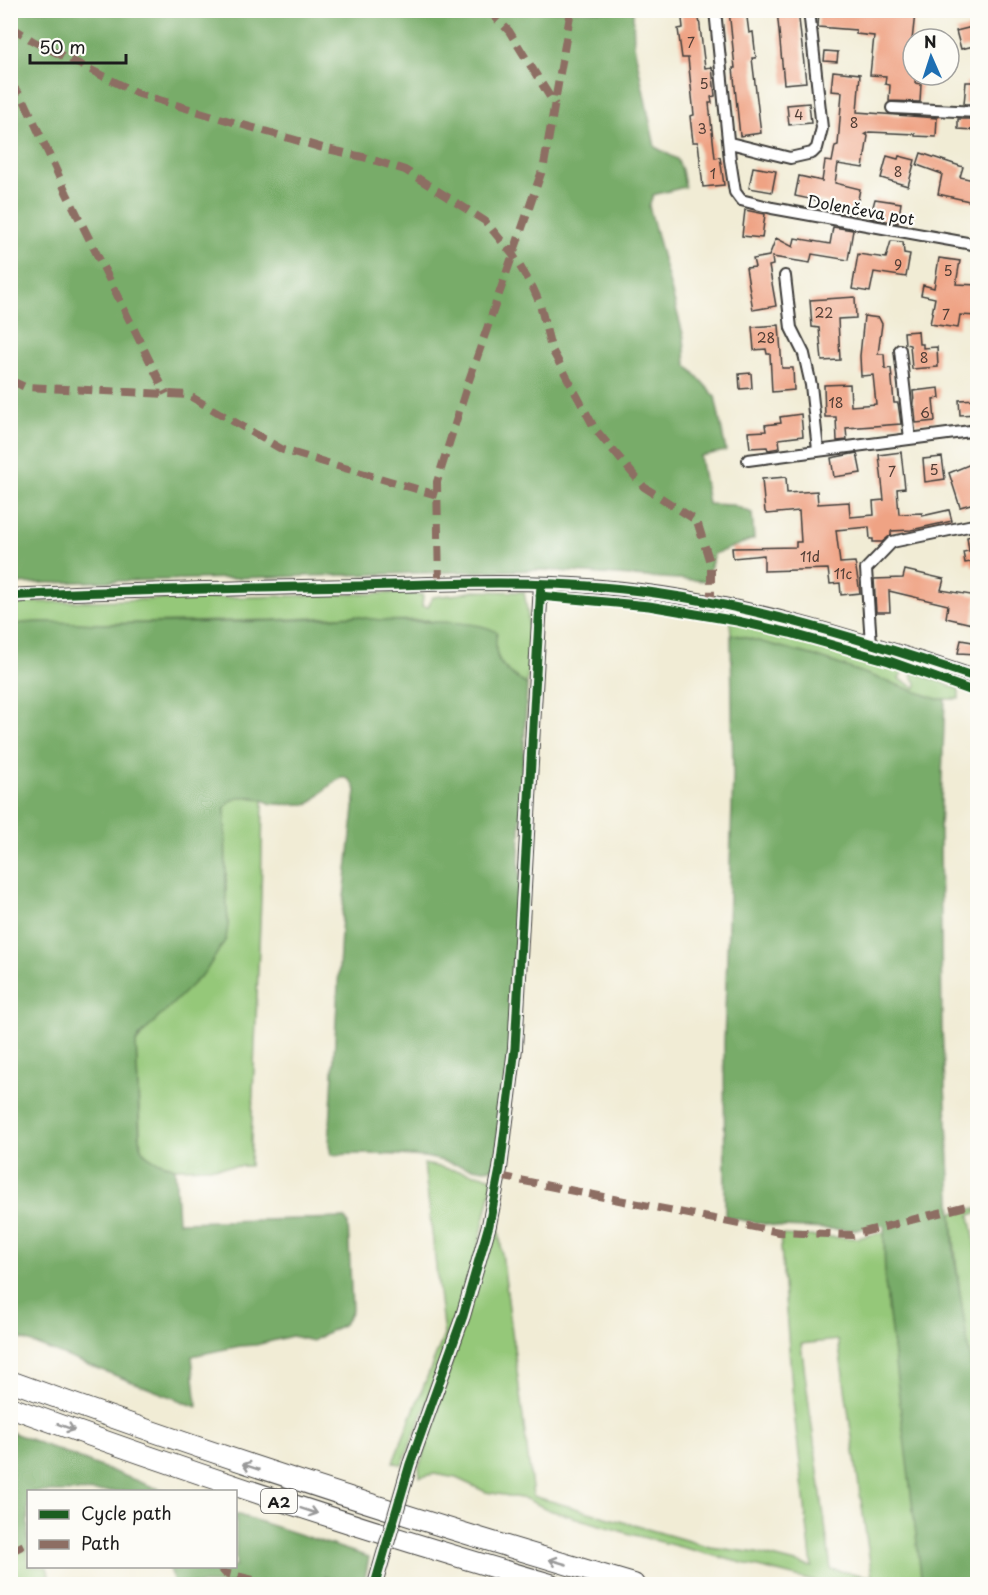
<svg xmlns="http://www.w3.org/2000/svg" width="988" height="1595" font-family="'Playpen Sans',sans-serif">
<rect width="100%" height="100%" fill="#fdfcf7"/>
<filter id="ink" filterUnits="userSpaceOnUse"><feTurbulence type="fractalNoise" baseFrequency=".0167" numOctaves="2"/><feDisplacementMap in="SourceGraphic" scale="12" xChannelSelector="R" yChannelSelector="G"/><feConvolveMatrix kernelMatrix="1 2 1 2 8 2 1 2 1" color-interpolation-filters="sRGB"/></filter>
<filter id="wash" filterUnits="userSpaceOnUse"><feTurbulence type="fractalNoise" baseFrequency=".008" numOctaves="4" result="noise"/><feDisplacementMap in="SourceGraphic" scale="24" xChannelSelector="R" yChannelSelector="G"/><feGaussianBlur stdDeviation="1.35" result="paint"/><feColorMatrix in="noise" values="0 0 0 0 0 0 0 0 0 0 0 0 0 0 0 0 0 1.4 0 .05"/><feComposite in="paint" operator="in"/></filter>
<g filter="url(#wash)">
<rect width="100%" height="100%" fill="#f1ecd5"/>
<path fill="#95c879" stroke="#58724a" stroke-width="1.5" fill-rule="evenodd" d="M473 591 524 592C531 623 529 653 527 685 509 672 501 669 494 647L428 620 374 621 355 616 273 620 96 624 39 622 11 625 10 603 399 593 423 595 422 606 428 607 433 597 459 594Z
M730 621C788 635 848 648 903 672L899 679 916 688 917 684 911 675 914 672 959 689V699H937L815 656 731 634Z
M248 797 263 800 261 898 250 1166 175 1168 154 1160 141 1151 136 1043 228 925 226 891 225 808C229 798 239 798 248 797Z
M424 1164 490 1177 493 1181 472 1275 424 1411 402 1465 393 1462 444 1335Z
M977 1208V1213L970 1215 978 1261 977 1429C970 1357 956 1285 952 1213Z
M497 1214 533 1496 710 1547 757 1553 812 1567 794 1412 780 1235 857 1238 884 1232 885 1282 923 1584H946H824L634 1535 549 1510 526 1499 486 1492 456 1478 434 1474 420 1477 419 1467 439 1410V1403ZM838 1340 872 1577 831 1569 801 1344Z
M28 1549V1566L47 1567 52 1584H11V1553Z"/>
<path fill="#78ac69" stroke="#4a6442" stroke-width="1.5" d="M11 10 633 11 634 45 655 147 677 159 682 170 685 187 653 195 649 206 684 338 686 364 715 396 726 451 700 456 708 504 733 505 752 513 754 539 714 554 707 581 541 570 11 584Z
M355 616C389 624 425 620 460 623 473 625 485 625 497 632 492 664 503 668 527 685L519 856 521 912 510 1062 496 1167C473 1174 448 1160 424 1157 394 1154 362 1153 331 1155L329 1144 342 915 356 790C344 758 322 798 308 804 297 804 285 805 274 804 268 804 266 800 260 799 249 795 230 796 225 808L226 891 228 925 226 939 206 971 139 1037 136 1042 140 1145C144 1159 162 1163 175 1168L178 1222 345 1218 348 1223 352 1310C343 1329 341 1325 326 1333 321 1336 317 1339 312 1341L292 1336 256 1345 240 1346 192 1356 197 1407 11 1335 10 625C42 619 75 624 107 624 189 622 273 623 355 616Z
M731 634 815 656 937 699H945L940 830 942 1029 954 1254 972 1371 977 1429 978 1578C959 1585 941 1583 922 1584L885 1282 884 1225 855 1230 781 1227 725 1217 724 1043 733 776Z
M11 1432 153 1487 167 1491 28 1492V1549L11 1553Z
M236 1514 369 1557 364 1584H340L341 1582 325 1577 321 1584H175L168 1567 236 1566Z"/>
<g id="blocks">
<path fill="#efa384" d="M681 10H698L705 68 712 67 715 96 711 97 712 103H709L715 158 720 157 724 185 703 187 698 142H693L690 116 694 115 688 58H682L678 29 683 28Z
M729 10H746L749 33 753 32 756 58H752L761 133 740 136 733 68H735Z
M777 10H798L806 82 784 84Z
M819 10H856L894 14V11L915 13 911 50 913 51V75H916L915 83 921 84 920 102 889 101 890 85 885 84 886 76 870 75 874 36 856 34V30L818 27Z
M976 26 978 45 961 49 956 31Z
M825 51 838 52 837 62 824 61Z
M833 71 860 74 857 112 937 118 936 137 915 136V134L869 132 865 134 868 136 863 168 838 164 835 183 860 189 855 215 837 212 839 205 795 196 799 176 822 181 825 161 832 162 835 146 838 145 842 92 831 91Z
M966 82H978V102L975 104H964Z
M809 103 811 123 789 125 787 105Z
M958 119H974V130L958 129Z
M921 153 963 167 960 177 978 181V203L938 194 942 174 917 165Z
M887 156 898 159 899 156 915 160 908 186 881 178Z
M753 167 776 171 772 192 749 188Z
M875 199 901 203 898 223 870 218Z
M745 210 765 214 762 238 742 236Z
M833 227 853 230 848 260 812 254 810 263 772 257 773 265 769 266 776 306 753 310 746 268 755 267 753 259 769 256 776 238 793 247 795 238 830 244Z
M891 241 903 242 904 253 910 254 906 277 874 272 870 292 852 289 858 254 886 258Z
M939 258 960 261 956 284 978 285V316L960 315 958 328 930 324 935 298 921 295 923 285 934 288Z
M855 297 856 318 838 319 840 360 822 361 819 328 812 327 810 300Z
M864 316 879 318 882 324 878 354H884L885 369 891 368 894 403H898L901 424 846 428 847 440 837 441 836 417H825L824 385 850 384 851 406 876 404 873 375 861 376 860 356Z
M779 325 782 368H793L794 390 772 392 770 354H767L766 349 754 350 752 327Z
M918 331 919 344H923V348L937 347 938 367 912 369 910 345 905 344 904 332Z
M751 373 752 388 740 389 739 374Z
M939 388 940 398 933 399 935 421 916 423 913 391Z
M978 399V414L960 415 959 400Z
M801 414 803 436 779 439 780 448 768 450 767 447 750 448 748 432 766 431 765 425 781 423 780 417Z
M901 452 905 488 897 489 899 514 922 513V516L949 510 952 521 911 530 891 531V535L882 542H873V539H870L869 527 836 530 840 563 855 562 860 593 841 595 840 583 830 584 828 569 764 571V555L733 558 732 548 796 547V542H801L799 511 767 514 765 512 762 479 786 477 787 493 817 491 818 504 849 502 850 517 874 515 873 501 884 500 879 455Z
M857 453 861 473 834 477 831 458Z
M942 457 945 479 925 482 923 459Z
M978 461V502L960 507 949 473Z
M978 534V566H972L971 562 965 563 963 552 969 551 967 537Z
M905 570 944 579 941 590 977 596 972 624 946 618 948 605 889 591 890 612H876L874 579 903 578Z
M961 640 978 643V654L958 653Z"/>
</g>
</g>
<g filter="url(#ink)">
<use href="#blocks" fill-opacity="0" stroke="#3c3b38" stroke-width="1.5"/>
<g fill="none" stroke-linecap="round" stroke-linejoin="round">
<g stroke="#3c3b38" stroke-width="14">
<path id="minor" d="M715 10 730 160 735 192 741 200 772 208 978 245
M892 108 978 112
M730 143 790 158 812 153 817 148 822 128 809 10
M785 276 791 328 804 354 811 385 818 450
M900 350 910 439
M748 460 978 430
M871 644 866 569 892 542 978 524"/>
</g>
<g stroke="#3c3b38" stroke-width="16">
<path id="tertiary" d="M10 596C127 590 243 588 360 586 440 584 521 580 601 587 729 597 856 637 978 678
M410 1464 463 1316 489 1225 500 1169 515 1048 541 584"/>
</g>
<g stroke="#3c3b38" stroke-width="22">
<path id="motorway" d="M10 1381C216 1456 424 1523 634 1584
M10 1407C189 1472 368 1532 551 1584"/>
</g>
<use href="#minor" stroke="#fff" stroke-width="10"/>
<use href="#tertiary" stroke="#fff" stroke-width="14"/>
<use href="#motorway" stroke="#fff" stroke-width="20"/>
<g stroke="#3c3b38" stroke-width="16" stroke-linecap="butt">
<path id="tertiary-bridge" d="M376 1581 410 1464"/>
</g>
<use href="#tertiary-bridge" stroke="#fff" stroke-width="14"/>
<path stroke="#8d6e63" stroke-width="8" stroke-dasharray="15 8" stroke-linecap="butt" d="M488 10 509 31 555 105
M10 26 33 41 139 94 233 122 323 148 367 158 405 170 485 221 513 255 533 288 540 304 551 348 595 429 644 487 697 521 711 566V603
M10 83 24 100 67 194 166 394
M10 380 25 387 188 395 283 450 437 495
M439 584 437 482 467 386 544 165 571 10
M499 1176 779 1232 852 1235 978 1203
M10 1552 28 1543
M219 1566 225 1573 269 1584"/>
<g stroke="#fdfcf7" stroke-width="13">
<path id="cycleway" d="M10 596C127 590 243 588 360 586 440 584 521 580 601 587 729 597 856 637 978 678
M540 596 649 606 737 621 790 633 889 661 978 693
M375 1584 410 1464 463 1316 489 1225 500 1169 515 1048 541 584"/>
</g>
<use href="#cycleway" stroke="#1b5e20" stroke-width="9"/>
</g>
<defs><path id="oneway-shaft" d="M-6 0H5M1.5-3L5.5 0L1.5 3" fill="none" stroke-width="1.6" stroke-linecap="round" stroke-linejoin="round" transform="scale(1.5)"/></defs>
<g stroke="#999">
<use href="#oneway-shaft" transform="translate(66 1427) rotate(20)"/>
<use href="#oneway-shaft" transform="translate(251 1467) rotate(-161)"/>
<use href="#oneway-shaft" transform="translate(309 1511) rotate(18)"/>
<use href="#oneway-shaft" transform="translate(558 1562) rotate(-164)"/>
</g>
</g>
<g text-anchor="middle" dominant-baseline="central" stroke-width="4.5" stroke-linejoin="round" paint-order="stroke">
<g font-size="14" fill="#513e36">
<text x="691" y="42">7</text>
<text x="704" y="83">5</text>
<text x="799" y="114">4</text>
<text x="854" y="122">8</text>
<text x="702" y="128">3</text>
<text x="898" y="171">8</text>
<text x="713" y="173">1</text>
<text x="898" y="264">9</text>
<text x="948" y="270">5</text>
<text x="824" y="312">22</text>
<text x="946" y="314">7</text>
<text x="766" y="337">28</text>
<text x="924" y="357">8</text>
<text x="836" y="402">18</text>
<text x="925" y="412">6</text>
<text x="934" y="469">5</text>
<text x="892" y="471">7</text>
<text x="810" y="556">11d</text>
<text x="843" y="573">11c</text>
</g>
<rect fill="#fdfcf7" stroke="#605f5e" stroke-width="1.5" x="261" y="1489" width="36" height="24" rx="4.5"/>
<g font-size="15" font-weight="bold" fill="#1c1c1c">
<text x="279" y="1501">A2</text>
</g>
<g font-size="16" fill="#1c1c1c" stroke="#fdfcf7">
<text transform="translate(861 209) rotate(10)">Dolenčeva pot</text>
</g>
</g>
<rect width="988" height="1595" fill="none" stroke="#fdfcf7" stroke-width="36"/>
<rect x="27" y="1490" width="210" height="78" fill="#fdfcf7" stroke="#a3a29f" stroke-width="1.5"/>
<rect x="39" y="1510" width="30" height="9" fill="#1b5e20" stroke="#a3a29f" stroke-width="1.5"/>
<text x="81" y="1520" font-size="18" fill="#1c1c1c">Cycle path</text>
<rect x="39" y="1540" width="30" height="9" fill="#8d6e63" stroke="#a3a29f" stroke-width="1.5"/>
<text x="81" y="1550" font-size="18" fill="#1c1c1c">Path</text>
<g transform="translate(931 57) rotate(357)"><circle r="28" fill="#fdfcf7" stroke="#a3a29f" stroke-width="1.5"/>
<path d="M0-4.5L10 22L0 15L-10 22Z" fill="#1f6fb2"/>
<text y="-9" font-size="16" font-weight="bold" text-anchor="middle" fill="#1c1c1c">N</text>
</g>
<path d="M30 54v9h96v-9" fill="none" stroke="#1c1c1c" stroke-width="3"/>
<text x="39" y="54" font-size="18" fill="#1c1c1c" stroke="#fdfcf7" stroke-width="4.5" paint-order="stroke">50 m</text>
</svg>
